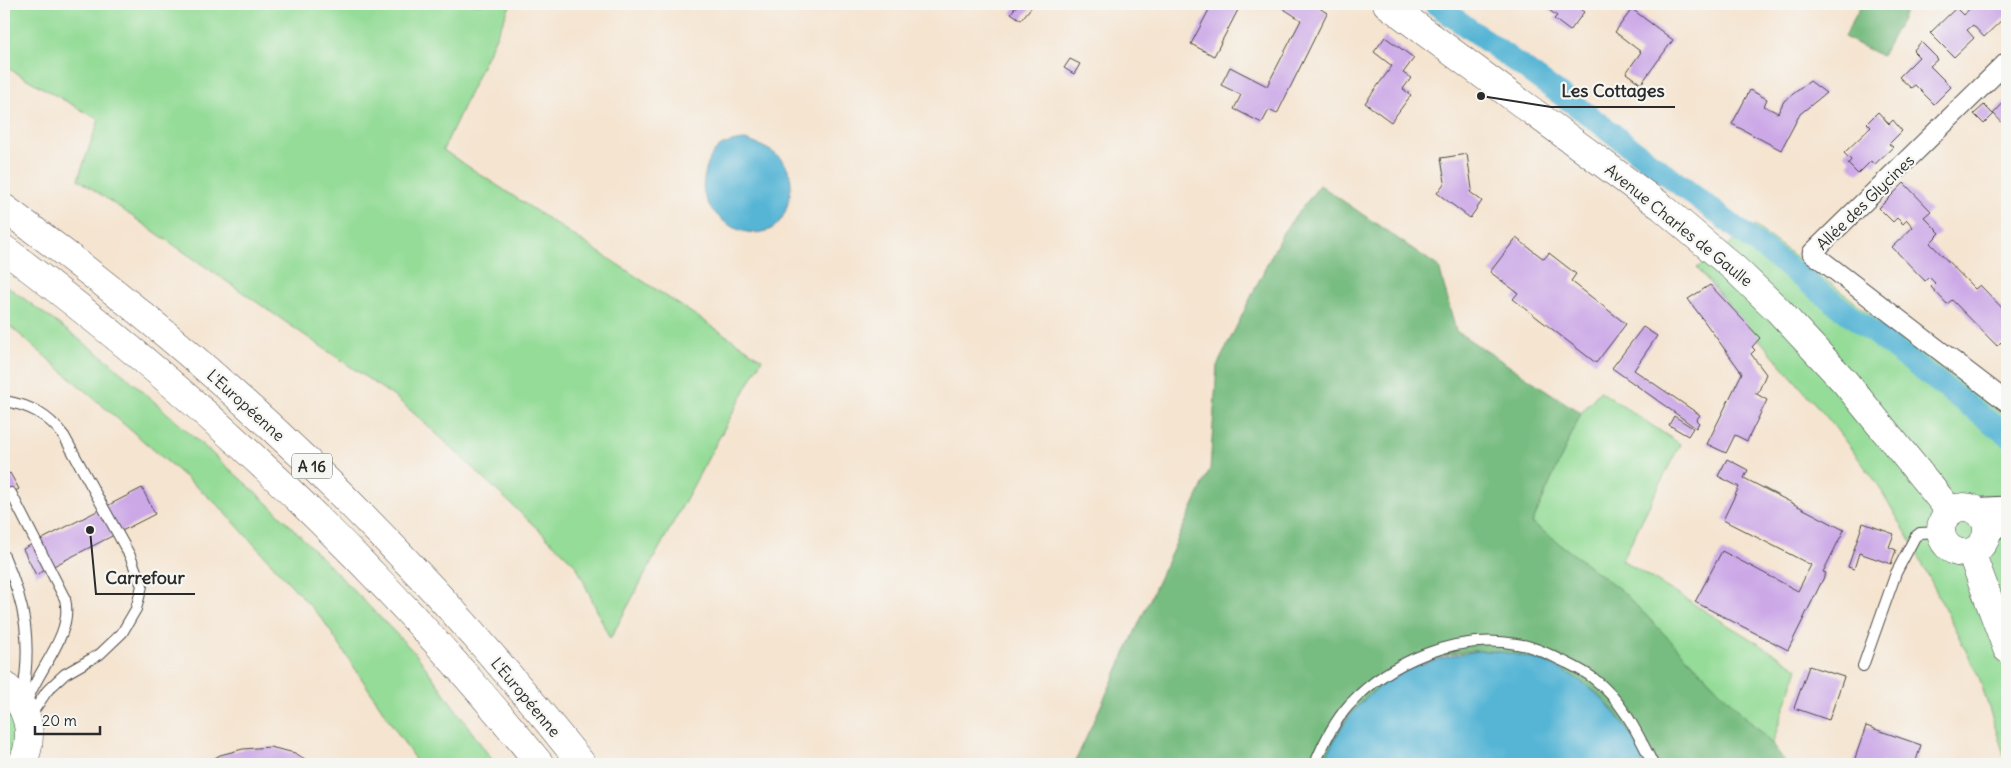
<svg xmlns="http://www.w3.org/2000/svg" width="2011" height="768" font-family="Delius,sans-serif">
<rect width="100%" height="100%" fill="#f6f6f2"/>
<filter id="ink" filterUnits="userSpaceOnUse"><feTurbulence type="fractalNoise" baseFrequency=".02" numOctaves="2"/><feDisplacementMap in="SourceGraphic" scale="10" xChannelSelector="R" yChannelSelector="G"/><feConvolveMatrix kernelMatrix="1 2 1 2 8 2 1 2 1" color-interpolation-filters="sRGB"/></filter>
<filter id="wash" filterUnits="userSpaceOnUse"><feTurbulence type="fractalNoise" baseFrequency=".0096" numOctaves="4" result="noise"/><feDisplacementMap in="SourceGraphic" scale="20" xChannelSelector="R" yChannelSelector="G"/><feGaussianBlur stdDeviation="1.12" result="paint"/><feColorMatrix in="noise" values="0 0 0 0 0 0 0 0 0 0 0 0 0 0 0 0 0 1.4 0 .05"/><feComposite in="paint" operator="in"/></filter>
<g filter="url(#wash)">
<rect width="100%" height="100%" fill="#f5e4d0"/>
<path fill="#94dc97" stroke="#608461" d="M4 4H511L443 150 762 359 610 639 576 565 425 423 396 398 78 179 99 120 4 66Z
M1755 226 2007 418V764L1979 677 1913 545 1877 483 1830 421 1697 268Z
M4 284 110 362 273 508 416 654 495 764H418L323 620 220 507 4 321Z
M1600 391 1680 444 1622 560 1798 668 1772 744 1622 591 1532 523 1581 413Z
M4 703C17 724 21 743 4 764Z"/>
<path fill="#77bc80" stroke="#517456" d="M1862 4H1910L1882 56 1844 37Z
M1320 185 1439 267 1456 331 1581 413 1532 523 1622 591 1772 744 1787 764H1646C1634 739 1620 715 1599 695 1577 676 1550 664 1521 657 1512 655 1501 652 1491 651 1442 647 1381 676 1350 714 1338 729 1330 747 1323 764H1074L1210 469 1217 366 1283 232Z"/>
<path fill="#57b5d5" stroke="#417080" d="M745 140C780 151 800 167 787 206 785 214 780 223 773 228 747 243 711 220 704 193 702 184 705 175 707 166 714 146 724 142 745 140Z
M1478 651C1559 652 1613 692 1646 764H1323C1354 690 1400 663 1478 651Z"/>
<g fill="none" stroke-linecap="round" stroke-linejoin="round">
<path stroke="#57b5d5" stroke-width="22" d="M1435 4 1582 110 2007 435"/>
</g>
<g id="blocks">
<path fill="#cca8e7" d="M1018 4 1033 5 1021 20 1011 13Z
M1212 4H1225L1238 10 1214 56 1191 44Z
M1276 4H1313L1327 13 1277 114 1269 110 1262 123 1234 109 1241 95 1221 85 1230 67 1267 86 1301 20Z
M1541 4H1573L1584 12 1570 31 1554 19 1557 16Z
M1975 4H2007V15L1984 37 1973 25 1967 30 1974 38 1954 57 1930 33 1956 8 1963 15Z
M1632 9 1673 40 1641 84 1626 73 1641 52 1615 32Z
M1385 37 1414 58 1403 73 1411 78 1403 89 1411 95 1391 122 1365 103 1392 66 1374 52Z
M1921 42 1938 59 1930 66 1951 87 1934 104 1915 85 1911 88 1899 77 1919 57 1913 51Z
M1070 59 1080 64 1074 74 1064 68Z
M1810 81 1826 93 1800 114 1781 150 1732 124 1750 90 1767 99 1764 106 1778 113 1784 101Z
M2007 99V128L1994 114 1984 124 1974 114 1984 105 1993 114Z
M1878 112 1889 124 1893 120 1902 131 1889 144 1893 147 1874 165 1871 161 1858 174 1848 164 1851 160 1844 153 1871 127 1867 123Z
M1467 154 1472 189 1470 192 1482 201 1470 218 1437 193 1445 182 1441 158Z
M1904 183 1931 211 1924 217 1940 233 1930 243 1975 289 1980 285 2007 313V357L2003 352 2007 349 2001 342 1997 346 1952 300 1947 304 1931 287 1935 283 1929 277 1925 281 1892 247 1913 227 1907 220 1903 224 1897 218 1893 222 1879 208Z
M1516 238 1544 259 1549 253 1576 274 1571 281 1626 324 1596 363 1513 299 1518 293 1490 272Z
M1710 285 1760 338 1752 347 1755 350 1751 354 1766 374 1758 393H1755L1767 400 1747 441 1735 435 1726 453 1707 444 1742 373 1688 299Z
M1643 327 1657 336 1634 370 1700 415 1696 420 1699 423 1696 428 1612 368Z
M1674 416 1693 428 1688 436 1669 425Z
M1727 459 1748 470 1744 478 1844 530 1823 572 1826 573 1788 650 1695 602 1722 551 1798 591 1811 565 1723 520 1739 487 1718 476Z
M10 473 19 489 4 497V476Z
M142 488 155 514 36 575 23 549Z
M1863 523 1894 534 1889 547 1896 550 1891 564 1859 553 1854 569 1848 567Z
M1809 666 1844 677 1829 720 1794 708Z
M1866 726 1921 745 1915 764H1853Z
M270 747 295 753 313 764H205L220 755 243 749Z"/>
</g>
</g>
<g filter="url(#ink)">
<use href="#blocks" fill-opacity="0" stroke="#494744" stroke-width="1"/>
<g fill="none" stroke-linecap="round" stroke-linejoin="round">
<g stroke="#494744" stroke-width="12">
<path id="service" d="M4 401C30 405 48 415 64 436L130 556 142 586 136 609 122 633 100 654 65 674 53 685 47 691 30 716
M11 493 65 599C74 635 36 671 26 704
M4 556C26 605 32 644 22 698
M1863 666 1896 573 1915 537 1920 533 1941 532
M1315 764C1323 744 1334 722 1349 705 1390 661 1456 633 1517 644 1533 646 1548 654 1563 661 1573 666 1584 671 1593 678 1622 700 1637 732 1653 764"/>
</g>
<g stroke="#494744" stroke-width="21">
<path id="minor" d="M2007 62 1812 253 2007 402
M1968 508 2007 506
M1984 540 2007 519"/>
</g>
<g stroke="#494744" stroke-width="29">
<path id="secondary" d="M1387 4 1662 207 1734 268 1778 310 1845 382 1951 512
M1941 530a23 23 0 1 1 46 0a23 23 0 1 1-46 0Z
M1971 552 2007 649
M4 685C28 705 36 735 22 764"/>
</g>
<g stroke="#494744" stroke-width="29">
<path id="motorway" d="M4 208C221 365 416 554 582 764
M4 249C203 398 384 570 540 764"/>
</g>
<use href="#service" stroke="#fff" stroke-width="10"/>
<use href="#minor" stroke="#fff" stroke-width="19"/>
<use href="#secondary" stroke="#fff" stroke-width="28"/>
<use href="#motorway" stroke="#fff" stroke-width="28"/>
</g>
</g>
<g text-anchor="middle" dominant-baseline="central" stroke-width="4.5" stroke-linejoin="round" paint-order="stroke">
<rect fill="#f6f6f2" stroke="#686867" stroke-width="1" x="292" y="453.5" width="40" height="25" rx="4"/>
<g font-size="15" font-weight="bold" fill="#2b2b2b">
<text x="312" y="466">A 16</text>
</g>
<g font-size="16" fill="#2b2b2b" stroke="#f6f6f2">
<text transform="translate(1865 202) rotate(-44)">Allée des Glycines</text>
<text transform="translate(1679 225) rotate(39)">Avenue Charles de Gaulle</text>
<text transform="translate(246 405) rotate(42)">L'Européenne</text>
<text transform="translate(526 697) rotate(50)">L'Européenne</text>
</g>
</g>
<path fill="none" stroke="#2b2b2b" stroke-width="2" d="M1481 96L1551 107H1675M90 530L96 594H195"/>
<g fill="#2b2b2b" stroke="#f6f6f2" stroke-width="2">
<circle cx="1481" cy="96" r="5"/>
<circle cx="90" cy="530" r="5"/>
</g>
<g font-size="18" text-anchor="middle" font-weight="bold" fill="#2b2b2b" stroke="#f6f6f2" stroke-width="4.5" stroke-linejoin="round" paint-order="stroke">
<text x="1613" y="97">Les Cottages</text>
<text x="145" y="584">Carrefour</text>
</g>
<rect width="2011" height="768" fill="none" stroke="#f6f6f2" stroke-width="20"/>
<path d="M35 726v8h65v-8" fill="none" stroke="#2b2b2b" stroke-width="2.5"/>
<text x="42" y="726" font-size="15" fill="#2b2b2b" stroke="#f6f6f2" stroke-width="4" paint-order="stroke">20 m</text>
</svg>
